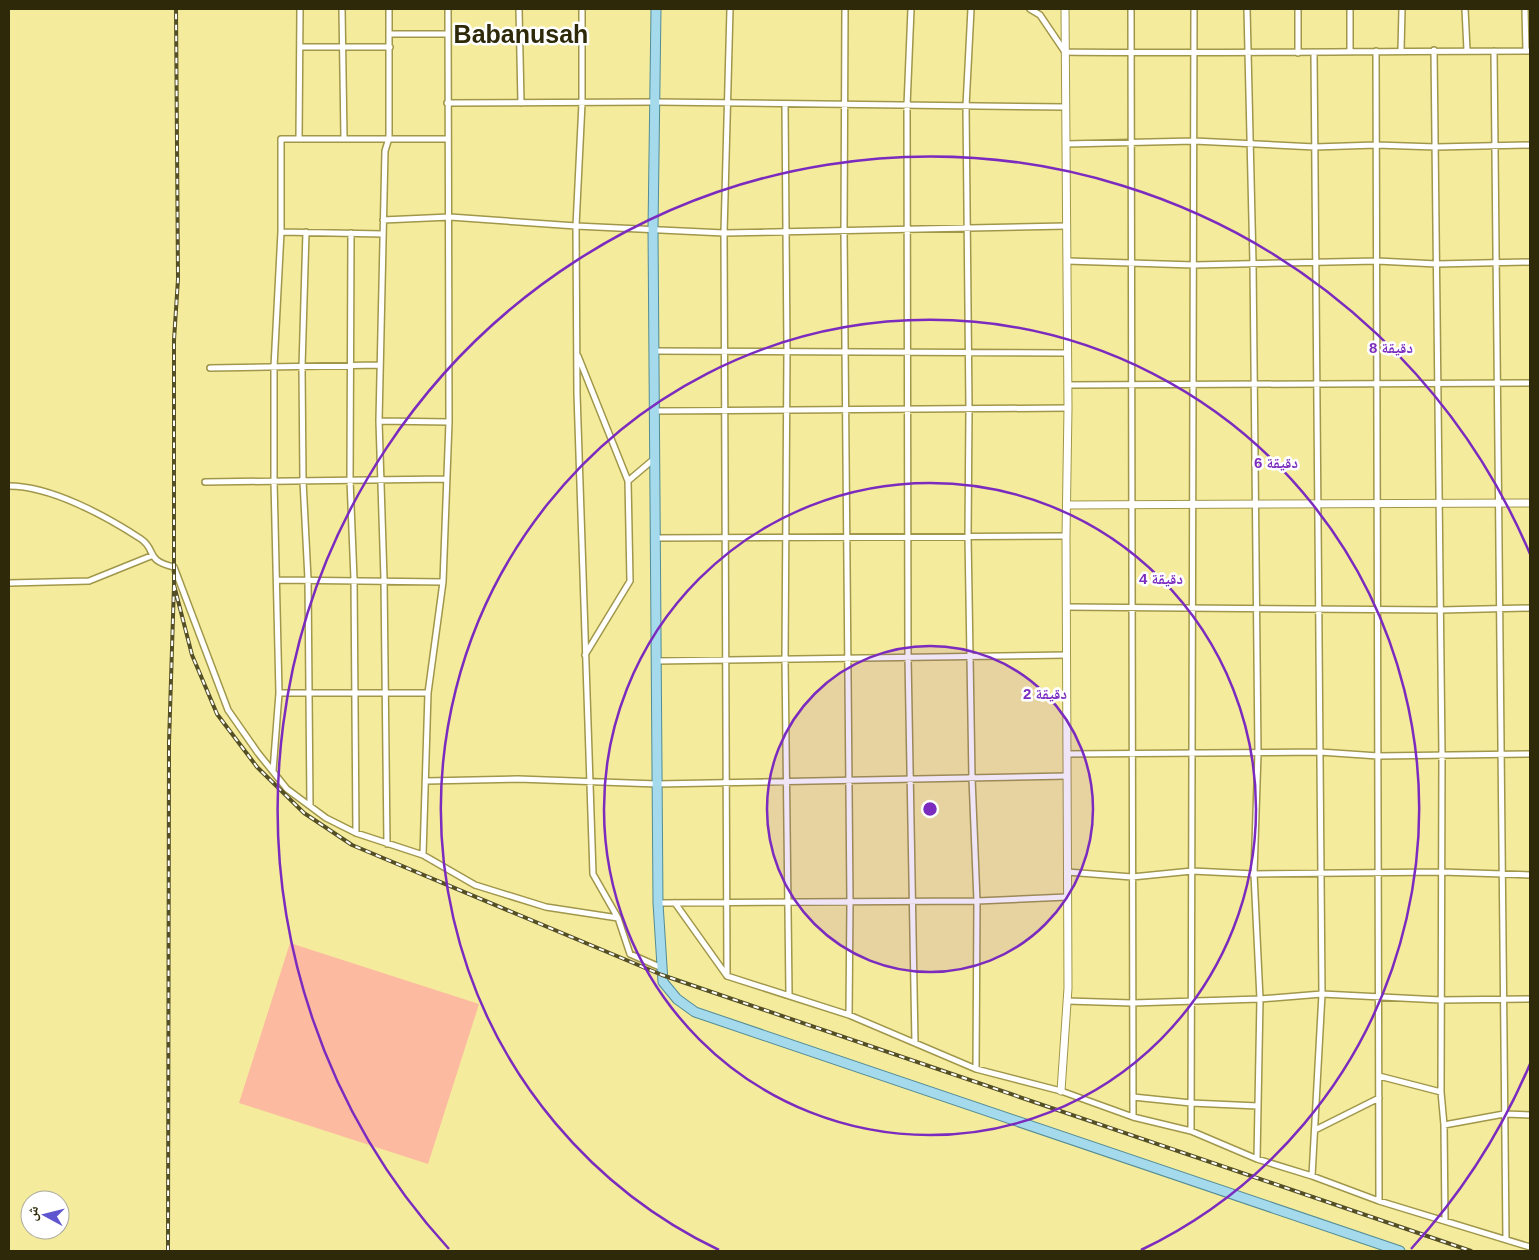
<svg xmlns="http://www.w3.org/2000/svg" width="1539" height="1260" font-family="Arial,'Noto Naskh Arabic',sans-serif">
<rect width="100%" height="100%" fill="#f5eb9d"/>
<path fill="#fcbaa0" d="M290 943 479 1004 428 1164 239 1103Z"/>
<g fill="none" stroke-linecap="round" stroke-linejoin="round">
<g stroke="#a1974b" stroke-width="8">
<path id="minor" d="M342 9 344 138
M519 9 521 103
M582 9V103L576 226 577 394 593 874 618 918 630 954 662 968
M845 9 844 231 850 902 849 1015
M911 9 907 106 908 658 915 1043
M971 9 966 106 969 409 968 536 972 778 977 901 976 1069
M1030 9 1040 15 1065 52C1220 54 1375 51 1530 51
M1131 9 1133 1117
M1247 9 1253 263 1258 753 1254 874 1260 999 1257 1159
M1465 9 1467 50
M1525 9 1526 51
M389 34H447
M300 47H390
M1401 50 1402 9
M1434 50 1442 755 1441 1092 1444 1125 1445 1220
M1376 51 1379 1201
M1494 51 1506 1239
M1350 52V9
M1298 53V9
M447 103 656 102 1065 107
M785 105 787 351 785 659 789 994
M299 139 300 9
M1066 144 1194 141 1315 147 1376 145 1436 147 1530 145
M383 220 450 217 576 226 724 233 1067 226
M281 232 383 234
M306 232 302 367 303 481 308 579 310 806
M351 233 350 480 354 579 356 833
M1067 261 1194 265 1377 261 1437 264 1530 262
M654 351 1067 353
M578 356 628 481 630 581 585 655
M210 368 379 365
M1068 385 1530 383
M654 411 1068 408
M379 421 449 422
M628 481 654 459
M205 482 447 479
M9 486C51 486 106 516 141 539 157 550 144 560 174 567L228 710 258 753 287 789 326 818 356 833 423 855 475 885 546 907 618 918
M655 538 1066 536
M278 580 443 582
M9 583 89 581 151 556
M1067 607 1441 610 1530 608
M656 661 1067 655
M279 693H428
M1067 754 1320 752 1378 756 1530 754
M273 771 279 693 274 481V367L281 232V139H448
M426 781 518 779 657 784 1067 776
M387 844 384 579 379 421 385 151 389 138V9
M423 855 428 693 443 582 449 422 448 9
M1067 872 1132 877 1192 871 1254 874 1442 872 1530 875
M658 903 977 901 1067 897
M675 903 727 976 849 1015 976 1069 1061 1091 1133 1117 1191 1131 1257 1159 1312 1176 1379 1201 1530 1247
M727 976 724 233 730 9
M1067 1001 1132 1003 1260 999 1322 994 1441 1000 1530 999
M1379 1076 1441 1092
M1133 1097 1191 1103 1258 1106
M1444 1125 1504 1114 1530 1115
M1315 1130 1379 1098
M1191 1131 1194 9
M1312 1176 1322 994 1314 54"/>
</g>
<g stroke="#a1974b" stroke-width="9">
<path id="tertiary" d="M1067 505 1530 503
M1061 1091 1068 988 1066 536 1068 408 1065 9"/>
</g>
<g stroke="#538c94" stroke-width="11">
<path id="primary" d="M656 9 653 229 658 903 663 982 677 999 695 1012 1400 1251"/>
</g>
<use href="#minor" stroke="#fff" stroke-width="5"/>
<use href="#tertiary" stroke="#fff" stroke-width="7"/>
<use href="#primary" stroke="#a4daec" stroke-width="9"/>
<g stroke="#544f25" stroke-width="4">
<path id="rail" d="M174 585 192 655 217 714 257 767 304 813 352 845 662 975 1471 1251
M168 1251 169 743 174 585V340L178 279 176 9"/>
</g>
<use href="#rail" stroke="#fff" stroke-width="2" stroke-dasharray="5.5" stroke-linecap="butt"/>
</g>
<circle cx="930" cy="809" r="163" fill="#7b2cbf" fill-opacity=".12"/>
<g fill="none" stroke="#7b2cbf" stroke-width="2.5">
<circle cx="930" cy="809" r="163"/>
<circle cx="930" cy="809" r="326"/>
<path d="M719 1250A489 489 0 1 1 1141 1250"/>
<path d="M1530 1064A652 652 0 0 1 1411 1249M449 1249A652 652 0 1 1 1530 554"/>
</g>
<g text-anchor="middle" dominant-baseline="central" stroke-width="5" stroke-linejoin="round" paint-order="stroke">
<g font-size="25" font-weight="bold" fill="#2e2a09" stroke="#fff">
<text x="521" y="34">Babanusah</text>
</g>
</g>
<circle cx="930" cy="809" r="8" fill="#7b2cbf" stroke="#fff" stroke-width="2.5"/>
<g font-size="15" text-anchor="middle" font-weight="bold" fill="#7b2cbf" stroke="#fff" stroke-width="5" stroke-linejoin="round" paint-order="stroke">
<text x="1391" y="353">8 دقيقة</text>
<text x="1276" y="468">6 دقيقة</text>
<text x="1161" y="584">4 دقيقة</text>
<text x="1045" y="699">2 دقيقة</text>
</g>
<rect width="1539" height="1260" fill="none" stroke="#2e2a09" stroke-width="20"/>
<g transform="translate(45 1215) rotate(277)"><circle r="24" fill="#ffffff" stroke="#abaa9d"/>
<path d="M0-4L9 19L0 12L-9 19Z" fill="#5f55ce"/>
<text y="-8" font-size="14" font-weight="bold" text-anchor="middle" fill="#2e2a09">ش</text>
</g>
</svg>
